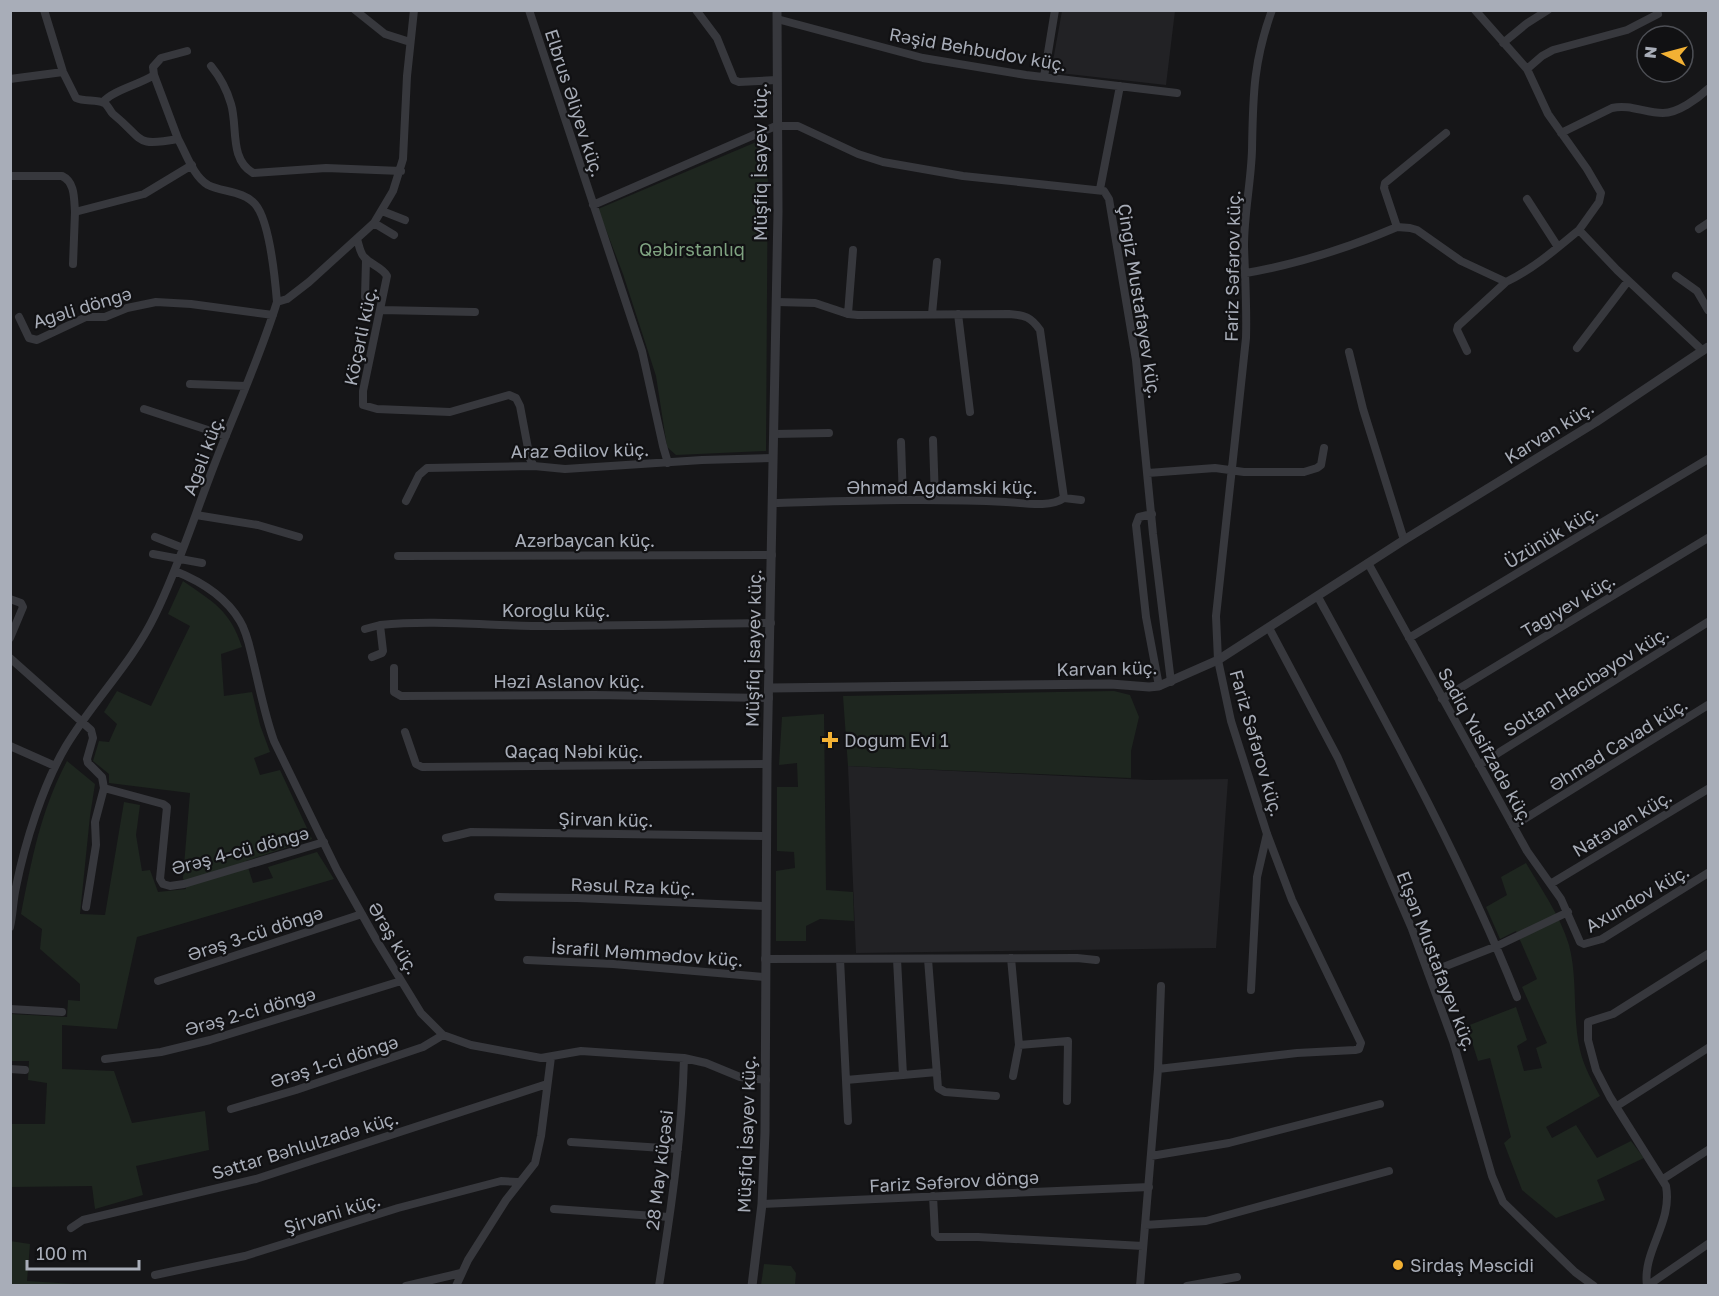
<svg xmlns="http://www.w3.org/2000/svg" width="1719" height="1296" font-family="'Golos Text',sans-serif">
<rect width="100%" height="100%" fill="#161618"/>
<path fill="#222225" d="M1062 11H1175L1166 85 1051 72Z
M848 766 1148 780 1228 779 1216 948 856 953Z"/>
<path fill="#1e261f" d="M768 137 766 451 676 455 667 447 656 376 623 274 598 209Z
M183 581C213 602 230 610 242 647L221 654 224 696 252 692 260 725 270 752 254 758 260 775 280 770 312 839 246 861 253 883 273 878 268 867 317 852 334 879 137 937 117 1029 62 1025V1069L114 1071 132 1123 205 1111 209 1150 136 1166 143 1195 95 1209 92 1186 11 1187V1124H45L47 1083 28 1080 29 1061H11V1014L67 1017 68 1000 80 1001V984L40 949 42 929 21 914C32 859 40 812 67 761L95 784 90 816 80 914 105 915 124 802 140 805 136 835 142 871 150 870 158 892 186 889 183 878 190 793 109 783V774L93 761 99 741 109 742 117 724 104 712 117 691 151 706 190 626 168 614Z
M1114 691 1130 695 1139 717 1131 751V778L848 766 843 696Z
M824 714 826 890 853 892 854 921 820 919 806 926V941H776V871L795 868 794 852 777 851V787H798L797 763 779 765 782 717Z
M1526 863C1541 889 1560 915 1569 945 1578 979 1572 1016 1580 1050 1584 1067 1592 1081 1600 1096L1546 1127 1552 1138 1576 1125 1597 1158 1631 1141 1644 1158 1597 1180 1605 1200 1556 1218 1522 1190 1504 1143 1511 1137 1490 1058 1478 1061 1467 1026 1516 1007 1527 1040 1517 1046 1524 1071 1542 1068 1536 1048 1547 1043 1522 987 1537 979 1516 931 1500 939 1486 907 1507 895 1501 877Z
M10 1241 30 1244 27 1281 90 1285H11Z
M764 1264 791 1266 796 1273 795 1285H761Z"/>
<g fill="none" stroke-linecap="round" stroke-linejoin="round">
<path stroke="#37383d" stroke-width="8" d="M44 10 63 72 76 98C84 102 97 99 104 103 108 105 110 111 113 114 145 140 134 147 178 139 186 153 193 176 208 185 222 192 244 191 255 204 270 221 275 278 277 302
M355 10 385 34 410 42
M529 10 642 351 663 446 668 463
M696 10 717 38 734 80 739 82 776 80
M1475 10 1527 69 1548 114 1587 169 1601 193 1599 202 1579 230 1617 270 1703 351
M777 19 923 58 1026 75 1177 93
M1503 43 1526 24 1548 10
M211 66C220 77 227 90 231 104 238 127 229 159 253 173L326 168 401 171
M1527 69 1542 56 1553 50 1627 30 1658 14
M1044 77 1055 10
M10 79 63 72
M103 102C113 90 139 85 154 75
M1561 133 1612 108C1630 104 1645 113 1663 113 1678 113 1697 99 1708 89
M178 139 154 75 153 67 161 58 187 51
M10 176H62C75 182 74 198 75 212L144 194 192 165
M1100 189 1120 86
M1527 199 1558 247
M593 205 754 135 776 126H798L858 154 883 162 963 176 1104 191 1109 199 1136 360 1153 534 1171 682
M382 211 405 220
M374 223 394 235
M1397 227 1384 188 1385 183 1446 133
M1699 229 1708 223
M357 239C359 245 360 253 364 257 371 265 382 267 387 276L363 391V405L377 409 450 412 509 395 516 398 520 406 530 459 534 466
M73 264 75 212
M1246 273C1298 264 1348 248 1397 227L1410 228 1417 230 1461 261 1506 282C1533 269 1555 250 1579 230
M1676 276 1697 291 1708 310
M365 297 366 260
M381 310 475 312
M848 314 853 250
M932 314 937 262
M958 314 970 412
M19 317 29 338 37 340 86 317H105L127 308 156 302 191 304 273 315
M1577 348 1628 281
M1467 351 1457 330 1458 326 1506 282
M1349 352 1363 409 1404 540
M190 384 246 386
M144 409 226 436
M774 434 829 433
M933 440 935 500
M901 442 903 500
M1148 473 1215 468 1244 472H1304L1317 468 1321 465 1324 448
M1064 498 1081 500
M406 501 419 475 427 468 534 466 565 469 702 460 773 458
M772 503C850 501 928 498 1006 502 1024 503 1050 508 1064 498L1040 330C1031 317 1025 315 1009 314L858 315 848 314 815 303 777 302
M1152 514 1139 517 1136 525 1146 617 1159 686
M196 515 258 525 299 537
M155 537 183 548
M153 554 202 563
M398 556 772 555
M1368 563 1527 851 1561 899 1580 942 1584 944 1602 939 1708 873
M175 571C200 581 226 597 240 621 248 634 250 650 254 665 260 690 265 716 274 741L337 870 377 941 421 1013 443 1035 471 1045 541 1058 581 1051 684 1058 706 1063 740 1077 766 1080
M1318 597C1389 727 1462 859 1517 997
M10 599 21 603 23 607 10 638
M1269 628 1338 758 1412 929 1453 1041 1492 1176 1503 1202 1575 1272 1594 1286
M365 629 380 625
M1409 638 1708 459
M372 657 382 653 383 651 380 625C431 620 481 625 532 626 611 626 691 624 771 623
M10 658 91 730 93 738 87 759 88 763 102 777 104 788 95 822 96 845 86 907
M394 668V692L401 696 595 695 769 698
M1442 699 1708 538
M405 732 416 764 422 767 767 764
M10 746 55 766
M1479 765 1708 622
M104 788 163 804 167 807 160 879 163 884 170 886 184 884 324 842
M1513 826 1708 705
M446 838 471 832 767 836
M1552 883 1708 789
M498 897 577 898 766 906
M10 927C13 914 13 900 16 887 25 842 43 785 66 746 93 701 132 663 155 615 179 566 195 514 215 463 236 409 260 357 277 302L287 299 309 282 374 223 393 191 403 159 407 76 414 10
M1011 958 1019 1045 1068 1041 1067 1101
M765 959 1077 958 1096 960
M840 959 848 1121
M897 959 903 1075
M928 959 938 1088 945 1092 996 1096
M527 960 613 964 765 977
M1428 973 1497 946 1568 912
M158 981 362 914
M1251 990 1257 877 1267 834
M10 1009 62 1012
M105 1059 161 1052 210 1040 401 981
M10 1069 25 1070
M1158 1069 1161 986
M1013 1076 1019 1045
M846 1080 937 1072
M1617 1106 1708 1048
M231 1109 296 1090 423 1047 443 1035
M571 1142 678 1149
M1151 1156 1229 1143 1380 1104
M1663 1179 1708 1150
M933 1196 935 1234 938 1237H978L1143 1246
M762 1204 1149 1187
M554 1209 669 1217
M1145 1225 1206 1221 1389 1171
M71 1228 83 1220 256 1179 547 1084
M155 1275 245 1256 398 1208 501 1181 518 1182
M406 1286 461 1273
M456 1286 468 1260 506 1200 535 1163 541 1136 551 1057
M659 1286C671 1210 682 1135 684 1058
M1140 1286 1158 1069 1297 1053 1355 1050 1359 1049 1361 1043 1292 900 1267 834 1231 721 1218 660 1216 616 1246 338C1247 307 1245 277 1244 246 1244 214 1251 182 1252 150 1253 97 1253 62 1272 10
M1187 1286 1237 1277
M1647 1286C1642 1251 1673 1223 1666 1186L1610 1097 1596 1070 1588 1040V1022L1613 1014 1708 954
M1647 1286 1708 1244"/>
<path stroke="#37383d" stroke-width="9" d="M770 688 1111 684 1149 687 1159 686 1218 660 1404 540 1596 422 1708 347
M752 1286 762 1204 765 1132 767 764 778 212 777 10"/>
</g>
<g fill="#f2b134" stroke="#111113" stroke-width="2">
<path d="M827 731h6v6h6v6h-6v6h-6v-6h-6v-6h6z"/>
<circle cx="1398" cy="1265" r="6"/>
</g>
<g text-anchor="middle" dominant-baseline="central" stroke-width="4.5" stroke-linejoin="round" paint-order="stroke">
<g font-size="18" fill="#a8adb8" stroke="#111113">
<text transform="translate(978 49) rotate(10)">Rəşid Behbudov küç.</text>
<text transform="translate(575 103) rotate(72)">Elbrus Əliyev küç.</text>
<text transform="translate(760 162) rotate(-90)">Müşfiq İsayev küç.</text>
<text transform="translate(1232 266) rotate(-89)">Fariz Səfərov küç.</text>
<text transform="translate(1140 301) rotate(81)">Çingiz Mustafayev küç.</text>
<text transform="translate(82 307) rotate(-17)">Ağəli döngə</text>
<text transform="translate(360 336) rotate(-78)">Köçərli küç.</text>
<text transform="translate(1549 432) rotate(-32)">Karvan küç.</text>
<text transform="translate(580 450) rotate(-1)">Araz Ədilov küç.</text>
<text transform="translate(203 455) rotate(-69)">Ağəli küç.</text>
<text x="942" y="487">Əhməd Ağdamski küç.</text>
<text transform="translate(1551 536) rotate(-31)">Üzünük küç.</text>
<text x="585" y="540">Azərbaycan küç.</text>
<text transform="translate(1568 605) rotate(-31)">Tağıyev küç.</text>
<text x="556" y="610">Koroğlu küç.</text>
<text transform="translate(753 648) rotate(-89)">Müşfiq İsayev küç.</text>
<text transform="translate(1107 668) rotate(-1)">Karvan küç.</text>
<text x="569" y="681">Həzi Aslanov küç.</text>
<text transform="translate(1586 681) rotate(-32)">Soltan Hacıbəyov küç.</text>
<text transform="translate(1257 743) rotate(74)">Fariz Səfərov küç.</text>
<text transform="translate(1618 744) rotate(-32)">Əhməd Cavad küç.</text>
<text transform="translate(1486 746) rotate(61)">Sadiq Yusifzadə küç.</text>
<text x="574" y="751">Qaçaq Nəbi küç.</text>
<text transform="translate(606 819) rotate(1)">Şirvan küç.</text>
<text transform="translate(1622 823) rotate(-31)">Natəvan küç.</text>
<text transform="translate(240 850) rotate(-15)">Ərəş 4-cü döngə</text>
<text transform="translate(633 886) rotate(2)">Rəsul Rza küç.</text>
<text transform="translate(1637 898) rotate(-30)">Axundov küç.</text>
<text transform="translate(255 933) rotate(-18)">Ərəş 3-cü döngə</text>
<text transform="translate(394 938) rotate(59)">Ərəş küç.</text>
<text transform="translate(647 953) rotate(4)">İsrafil Məmmədov küç.</text>
<text transform="translate(1437 961) rotate(69)">Elşən Mustafayev küç.</text>
<text transform="translate(250 1011) rotate(-16)">Ərəş 2-ci döngə</text>
<text transform="translate(334 1061) rotate(-18)">Ərəş 1-ci döngə</text>
<text transform="translate(746 1134) rotate(-88)">Müşfiq İsayev küç.</text>
<text transform="translate(305 1145) rotate(-17)">Səttar Bəhlulzadə küç.</text>
<text transform="translate(659 1170) rotate(-83)">28 May küçəsi</text>
<text transform="translate(954 1181) rotate(-3)">Fariz Səfərov döngə</text>
<text transform="translate(332 1213) rotate(-17)">Şirvani küç.</text>
</g>
<g font-size="18" fill="#7fa381" stroke="#111113">
<text x="692" y="249">Qəbirstanlıq</text>
</g>
<g font-size="18" fill="#a8adb8" stroke="#111113" text-anchor="start">
<text x="844" y="740">Doğum Evi 1</text>
<text x="1410" y="1265">Sirdaş Məscidi</text>
</g>
</g>
<rect width="1719" height="1296" fill="none" stroke="#a8adb8" stroke-width="24"/>
<g transform="translate(1665 54) rotate(276)"><circle r="28" fill="#111113" stroke="#4d4f55" stroke-width="1.5"/>
<path d="M0-4.5L10 22L0 15L-10 22Z" fill="#f2b134"/>
<text y="-9" font-size="16" font-weight="bold" text-anchor="middle" fill="#a8adb8">N</text>
</g>
<path d="M27 1260v9h112v-9" fill="none" stroke="#a8adb8" stroke-width="3"/>
<text x="36" y="1260" font-size="18" fill="#a8adb8" stroke="#111113" stroke-width="4.5" paint-order="stroke">100 m</text>
</svg>
